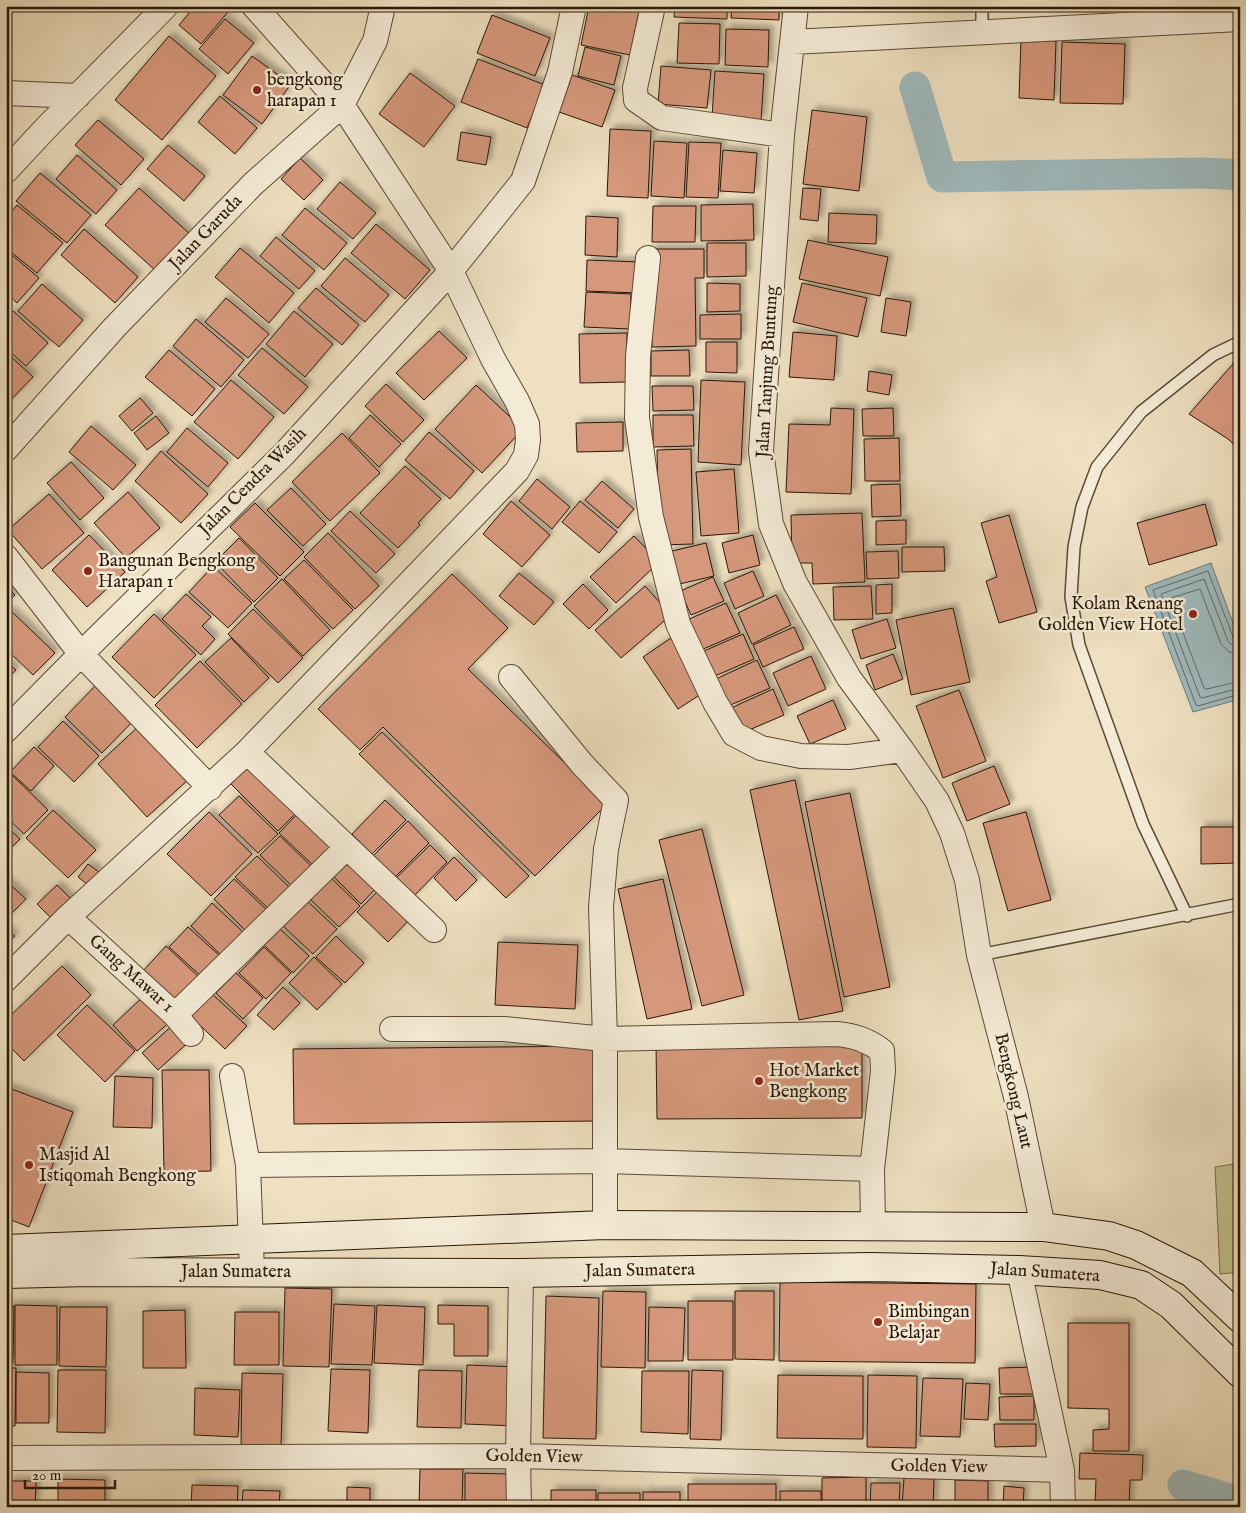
<svg xmlns="http://www.w3.org/2000/svg" width="1246" height="1513" font-family="'IM FELL English',serif">
<defs>
<filter id="shadow"><feDropShadow dx="4.5" dy="-4.5" stdDeviation="2.5" flood-color="#0004"/></filter>
</defs>
<rect width="100%" height="100%" fill="#eee0c0"/>
<filter id="stains"><feTurbulence type="fractalNoise" baseFrequency=".004" numOctaves="4"/><feColorMatrix values="0 0 0 0 .2 0 0 0 0 .09 0 0 0 0 .02 0 0 0 .5 -.17"/></filter>
<radialGradient id="worn" r=".72"><stop offset=".6" stop-color="#630" stop-opacity="0"/><stop offset="1" stop-color="#630" stop-opacity=".3"/></radialGradient>
<path fill="#c0c08d" stroke="#756c4a" d="M1240 1163V1272L1220 1274 1215 1167Z"/>
<path fill="#9ebabd" stroke="#707974" d="M1211 563 1240 642V699L1193 712 1145 587Z"/>
<g fill="none" stroke-linecap="round" stroke-linejoin="round">
<path stroke="#646862" stroke-width="1" d="M1240 641 1236 640 1233 637 1208 571 1153 590 1196 705 1198 706 1240 694
M1240 647 1233 646 1228 641 1204 579 1161 594 1200 697 1202 698 1240 688
M1240 655 1229 652 1221 644 1200 589 1171 598V601L1204 688 1207 689 1240 681"/>
<path stroke="#9ebabd" stroke-width="31" d="M915 87 942 177 1204 173 1240 175
M1183 1485 1240 1502"/>
</g>
<path fill="#d6987b" stroke="#2a1707" filter="url(#shadow)" d="M42 6H71V9L42 8Z
M195 6H233L201 44 179 25Z
M589 6H640L630 55 581 45Z
M675 6H727V19L674 17Z
M732 6H779V20L731 18Z
M492 15 550 38 535 76 477 53Z
M225 19 254 43 228 74 199 49Z
M679 23 720 24 719 64 677 63Z
M726 29 769 30 768 67 725 65Z
M169 36 216 76 162 140 115 100Z
M1021 40 1056 41 1054 100 1019 98Z
M1062 42 1125 44 1123 104 1060 103Z
M585 47 621 56 614 85 578 76Z
M252 56 291 84 262 124 223 95Z
M478 59 545 85 527 128 461 102Z
M661 66 711 70 707 108 658 104Z
M715 71 764 74 761 121 712 117Z
M410 73 455 106 424 147 379 114Z
M572 75 615 90 602 127 559 112Z
M220 96 257 128 235 154 198 122Z
M812 110 867 117 859 191 803 184Z
M98 120 144 159 121 185 75 145Z
M610 129 651 131 648 198 607 196Z
M461 132 491 137 486 165 457 160Z
M654 141 687 143 684 198 651 196Z
M689 142 721 143 718 198 686 197Z
M168 145 205 176 184 201 147 169Z
M723 150 757 153 754 193 720 191Z
M77 155 117 190 96 214 56 179Z
M300 158 323 180 304 200 281 179Z
M40 173 91 215 67 243 16 201Z
M340 182 376 213 353 239 317 209Z
M139 188 190 234 156 271 105 225Z
M803 188 821 189 818 221 800 219Z
M753 204 754 240 701 241V205Z
M17 205 63 243 37 273 6 248V218Z
M653 206H696L695 242H652Z
M305 208 347 243 324 270 282 235Z
M829 213 877 215 876 244 828 242Z
M586 216 618 218 617 257 585 255Z
M376 224 430 270 405 299 351 253Z
M84 229 138 277 115 303 61 255Z
M276 237 315 271 299 289 260 256Z
M808 240 888 257 880 296 799 279Z
M707 243H746V276L707 277Z
M240 248 294 293 269 323 215 277Z
M651 249H704V278H695L696 346 652 347Z
M6 250 39 278 17 303 6 293Z
M345 258 389 295 365 322 321 286Z
M587 260 640 262 639 293 586 291Z
M707 283 740 284V311L707 312Z
M802 283 867 298 858 337 793 322Z
M42 284 83 320 59 347 18 311Z
M316 288 359 325 342 345 298 308Z
M586 292 631 294 630 329 584 327Z
M226 298 269 334 248 358 205 322Z
M886 298 911 302 906 336 881 332Z
M13 311 48 343 26 366 6 348V318Z
M294 311 333 344 305 377 266 344Z
M741 314V339H700V315Z
M196 319 244 360 221 387 173 346Z
M439 331 467 358 424 400 396 373Z
M793 332 837 336 834 380 789 377Z
M627 333V382L580 383 579 334Z
M706 342H737V373L706 372Z
M262 348 308 387 284 414 238 375Z
M169 350 215 389 192 416 145 377Z
M689 350 690 376H651V351Z
M6 352 33 377 6 405Z
M1240 356V450L1228 439 1189 414Z
M869 371 892 375 889 395 867 391Z
M231 380 274 417 238 459 194 422Z
M701 380 745 382 741 465 698 462Z
M386 384 424 420 403 442 365 406Z
M476 385 523 429 482 473 435 429Z
M652 386H693L694 410 653 411Z
M140 398 153 413 132 431 119 416Z
M831 408 854 409 851 494 786 492 789 424 830 425Z
M893 408 894 436H863L862 409Z
M370 415 401 444 379 467 349 438Z
M653 415H693L694 446 653 447Z
M156 416 169 433 147 450 134 433Z
M623 422V451L577 452 576 423Z
M91 426 136 465 113 490 69 452Z
M187 428 228 463 208 487 167 452Z
M429 432 474 471 450 499 405 460Z
M342 433 380 473 330 521 292 482Z
M899 438 900 481H865L864 439Z
M691 449 693 544 659 545 657 450Z
M161 451 208 494 181 523 135 481Z
M71 462 104 498 80 520 47 483Z
M405 466 441 499 418 523 420 525 398 548 360 513Z
M734 469 739 533 701 536 696 472Z
M537 479 570 507 552 529 519 501Z
M602 481 634 509 618 528 585 500Z
M900 484 901 516 872 517 871 485Z
M291 488 326 524 303 546 267 510Z
M128 492 160 528 126 558 94 523Z
M49 494 84 533 42 569 8 530Z
M511 501 550 535 522 567 483 534Z
M580 501 617 532 599 553 562 522Z
M255 503 304 552 280 576 230 527Z
M1205 504 1217 545 1149 565 1137 523Z
M350 511 395 554 376 573 331 531Z
M862 513 865 582 813 584 812 563H792L791 515Z
M1009 515 1037 612 999 623 986 581 997 577 981 523Z
M906 520V544L876 545V521Z
M328 533 379 586 355 609 304 557Z
M89 535 125 572 87 607 52 570Z
M753 535 760 565 729 573 722 543Z
M634 536 659 562 616 603 590 577Z
M239 538 278 578 254 602 215 562Z
M706 543 714 576 675 585 668 552Z
M902 547H944L945 571 902 572Z
M898 551 899 578 867 579 866 552Z
M304 560 353 610 333 629 284 579Z
M213 566 252 603 228 628 189 592Z
M753 571 764 596 735 609 724 583Z
M519 573 554 602 534 625 499 596Z
M452 574 508 628 468 669 607 804 535 876 383 727 360 750 318 709Z
M713 577 724 601 691 615 680 591Z
M282 579 330 630 303 656 254 606Z
M583 584 608 610 589 629 563 604Z
M892 584V613L876 614V585Z
M6 586 15 595 6 603Z
M645 586 671 615 621 658 595 630Z
M871 586 873 619 834 620 833 587Z
M186 594 211 617 202 626 215 639 201 655 162 619Z
M776 595 791 625 752 644 738 613Z
M726 603 740 633 701 650 687 620Z
M953 608 970 682 911 695 896 620Z
M253 609 303 658 278 683 228 634Z
M10 610 55 653 33 675 6 649V614Z
M154 614 196 655 154 698 112 657Z
M887 619 896 648 861 659 852 630Z
M794 627 804 649 763 667 753 645Z
M743 634 754 659 715 676 704 651Z
M231 638 269 678 244 702 205 662Z
M671 638 707 690 678 709 643 657Z
M893 654 903 679 875 690 866 665Z
M811 656 826 689 788 706 773 673Z
M757 660 770 688 728 706 716 679Z
M6 661 16 670 6 680Z
M200 661 242 704 197 748 155 705Z
M99 682 136 718 102 753 65 717Z
M773 689 784 715 742 733 731 708Z
M959 690 986 761 943 778 916 706Z
M833 700 846 729 810 744 797 716Z
M63 721 99 756 74 782 38 747Z
M139 726 189 779 147 817 98 764Z
M382 732 529 876 506 898 359 754Z
M34 747 54 766 31 791 10 772Z
M252 762 300 809 278 831 231 784Z
M994 766 1010 804 967 821 952 783Z
M11 774 48 810 24 834 6 817V779Z
M795 780 843 1011 799 1020 750 790Z
M850 793 890 987 844 997 805 802Z
M239 796 278 834 258 853 219 815Z
M385 800 406 820 372 854 352 834Z
M53 810 96 850 68 878 26 838Z
M301 810 336 844 314 866 279 833Z
M209 812 252 854 211 896 167 854Z
M1026 812 1051 900 1008 911 983 823Z
M408 821 429 843 394 878 372 857Z
M6 826 20 839 6 853Z
M1201 827H1240V863L1201 864Z
M702 829 744 995 702 1006 659 840Z
M280 836 313 868 294 888 260 855Z
M430 845 447 862 412 898 394 880Z
M348 855 379 885 361 904 330 873Z
M257 856 291 889 270 910 235 877Z
M454 857 477 880 456 901 434 878Z
M88 864 99 872 88 885 78 877Z
M328 875 360 906 339 927 307 896Z
M234 879 269 912 248 933 214 899Z
M663 879 692 1009 647 1019 618 889Z
M6 881 26 899 7 918 6 917Z
M57 885 73 901 53 920 37 904Z
M379 890 410 919 388 942 357 912Z
M305 899 337 929 313 954 281 924Z
M212 903 244 933 222 956 191 926Z
M188 927 221 957 202 977 169 947Z
M6 928 15 936 6 945Z
M280 929 309 956 293 973 264 945Z
M336 936 364 963 345 983 316 957Z
M498 942 578 945 575 1009 495 1005Z
M166 946 201 979 176 1006 141 973Z
M264 947 291 973 266 999 239 973Z
M314 957 342 984 317 1010 289 983Z
M62 966 91 995 24 1061 6 1043V1020Z
M236 973 263 998 243 1019 216 993Z
M283 987 300 1003 274 1030 257 1015Z
M148 992 173 1019 137 1051 113 1025Z
M212 994 247 1026 225 1049 190 1016Z
M87 1005 135 1051 105 1082 57 1035Z
M176 1022 192 1039 158 1070 142 1053Z
M656 1045H862V1118L657 1119Z
M598 1046 599 1121 294 1124 293 1049Z
M162 1070H209L211 1171 164 1172Z
M115 1076 153 1078 152 1128 113 1127Z
M6 1087 73 1112 29 1227 6 1218Z
M780 1282 976 1284 975 1363 779 1361Z
M285 1288 332 1289 329 1367 283 1366Z
M603 1291 646 1292 645 1368 601 1367Z
M735 1291H774V1360L735 1359Z
M546 1296 599 1298 596 1439 543 1438Z
M688 1301H733V1360H688Z
M334 1304 375 1306 372 1365 331 1364Z
M15 1305 57 1306V1365H15Z
M377 1305 425 1307 423 1365 374 1363Z
M438 1305 488 1306V1356H454V1324H438Z
M6 1306H14L13 1363 6 1362Z
M60 1307H107L106 1367 59 1366Z
M649 1307 685 1308 683 1361H648Z
M185 1310 186 1368H143V1311Z
M235 1312H279V1365H234Z
M1068 1323H1129V1451H1093V1430L1109 1429V1409L1068 1408Z
M467 1365 518 1367 516 1426 465 1424Z
M1036 1367V1394H1000L999 1368Z
M6 1368H16L15 1426H6Z
M331 1369 370 1370 368 1433 328 1431Z
M58 1370H106L105 1433 57 1432Z
M419 1370 462 1371 461 1428 417 1427Z
M692 1370 723 1371 721 1440 690 1439Z
M642 1371H689L688 1434 641 1432Z
M16 1372 49 1373V1423H16Z
M242 1373 283 1374 281 1448 241 1447Z
M778 1375 863 1376V1439L777 1438Z
M868 1375 917 1376 916 1448 867 1447Z
M923 1378 963 1379 960 1437 920 1436Z
M966 1383 990 1384 988 1420 964 1419Z
M195 1388 240 1390 238 1437 194 1435Z
M1034 1396V1420H1000L999 1397Z
M994 1424H1036V1446L995 1447Z
M1080 1453 1143 1455 1142 1480H1130L1129 1507H1095L1096 1479H1079Z
M420 1469H463L462 1507H419Z
M465 1473 509 1474V1507H465Z
M866 1477V1507H822V1478Z
M904 1478 934 1479 933 1507H902Z
M58 1479 105 1480V1507H58Z
M955 1480 988 1481V1507H955Z
M9 1481H36L35 1507H9Z
M871 1483H900L899 1507H870Z
M688 1484H776V1507H688Z
M192 1485 238 1486 237 1507H191Z
M1004 1486 1024 1488 1023 1507H1003Z
M347 1487 370 1488V1507H347Z
M243 1490 280 1491 279 1507H242Z
M551 1490H596V1507H551Z
M780 1491H821V1507H780Z
M643 1492H680V1507H643Z
M598 1493H640V1507H598Z"/>
<g fill="none" stroke-linecap="round" stroke-linejoin="round">
<g stroke="#5b4935" stroke-width="14">
<path id="service" d="M982 6V33
M1187 916 1143 824 1079 645 1071 597 1074 547 1082 507 1097 467 1141 412 1213 355 1240 342
M979 955 1240 904"/>
</g>
<g stroke="#5b4935" stroke-width="26">
<path id="minor" d="M653 6 635 88 636 100 662 118 782 135
M796 6 782 135 761 451 771 524 795 583 849 678 902 750 937 801 952 833 967 880 979 955 1016 1097 1043 1227
M792 42 1240 19
M6 93 78 96
M6 171 46 128 166 6
M648 258 638 356 637 418 651 517 678 624 715 702 734 734 761 748 801 756 849 757 902 750
M6 449 114 328 253 184 342 105 375 41 383 6
M6 557 81 654 210 788
M511 677 582 764 616 800 606 849 601 907 605 1039V1225
M6 730 81 654 284 454 451 271 523 181 560 72 574 6
M247 752 434 930
M68 917 175 1015 191 1034
M6 979 68 917 247 752 517 471 526 455 528 440 527 424 517 401 493 359 451 271 342 105 254 6
M175 1015 346 848
M392 1029H504L605 1039 837 1034C855 1036 868 1040 882 1051L883 1071 872 1169 873 1225
M232 1076 248 1165 252 1272
M248 1165 604 1161 872 1169
M1019 1270 1062 1470 1063 1507
M6 1458 518 1456 1062 1470
M519 1507 518 1456 521 1273"/>
</g>
<g stroke="#2a1707" stroke-width="30">
<path id="secondary" d="M6 1249 605 1225 1043 1227 1109 1236 1136 1245 1192 1273 1240 1318
M6 1274 89 1272 521 1273 871 1267 1019 1270 1100 1275 1141 1285 1171 1305 1240 1373"/>
</g>
<use href="#service" stroke="#f4ebd6" stroke-width="11"/>
<use href="#minor" stroke="#f4ebd6" stroke-width="24"/>
<use href="#secondary" stroke="#f4ebd6" stroke-width="28"/>
</g>
<g fill="#8f2418" stroke="#f4ebd6" stroke-width="2">
<circle cx="257" cy="90" r="5"/>
<circle cx="88" cy="571" r="5"/>
<circle cx="1193" cy="614" r="5"/>
<circle cx="759" cy="1081" r="5"/>
<circle cx="29" cy="1165" r="5"/>
<circle cx="878" cy="1322" r="5"/>
</g>
<g text-anchor="middle" dominant-baseline="central" stroke-width="5" stroke-linejoin="round" paint-order="stroke">
<g font-size="18" fill="#2a1707" stroke="#f4ebd6" text-anchor="start">
<text x="267" y="80">bengkong<tspan x="267" dy="21">harapan 1</tspan></text>
<text x="98" y="561">Bangunan Bengkong<tspan x="98" dy="21">Harapan 1</tspan></text>
<text x="1183" y="604" text-anchor="end">Kolam Renang<tspan x="1183" dy="21">Golden View Hotel</tspan></text>
<text x="769" y="1071">Hot Market<tspan x="769" dy="21">Bengkong</tspan></text>
<text x="39" y="1155">Masjid Al<tspan x="39" dy="21">Istiqomah Bengkong</tspan></text>
<text x="888" y="1312">Bimbingan<tspan x="888" dy="21">Belajar</tspan></text>
</g>
<g font-size="18" fill="#2a1707" stroke="#f4ebd6">
<text transform="translate(206 233) rotate(-46)">Jalan Garuda</text>
<text transform="translate(768 372) rotate(-87)">Jalan Tanjung Buntung</text>
<text transform="translate(253 482) rotate(-45)">Jalan Cendra Wasih</text>
<text transform="translate(131 974) rotate(42)">Gang Mawar 1</text>
<text transform="translate(1013 1091) rotate(77)">Bengkong Laut</text>
<text transform="translate(640 1271) rotate(-1)">Jalan Sumatera</text>
<text x="236" y="1272">Jalan Sumatera</text>
<text transform="translate(1045 1273) rotate(4)">Jalan Sumatera</text>
<text transform="translate(534 1457) rotate(1)">Golden View</text>
<text transform="translate(939 1467) rotate(1)">Golden View</text>
</g>
</g>
<rect width="1246" height="1513" fill="none" stroke="#eee0c0" stroke-width="25"/>
<rect x="8" y="8" width="1231" height="1498" fill="none" stroke="#2a1707" stroke-width="2.5"/>
<rect x="12" y="12" width="1221" height="1488" fill="none" stroke="#2a1707"/>
<path d="M25 1480v8h90v-8" fill="none" stroke="#2a1707" stroke-width="2.5"/>
<text x="32" y="1480" font-size="15" fill="#2a1707" stroke="#f4ebd6" stroke-width="4" paint-order="stroke">20 m</text>
<rect width="100%" height="100%" filter="url(#stains)"/>
<rect width="100%" height="100%" fill="url(#worn)"/>
</svg>
